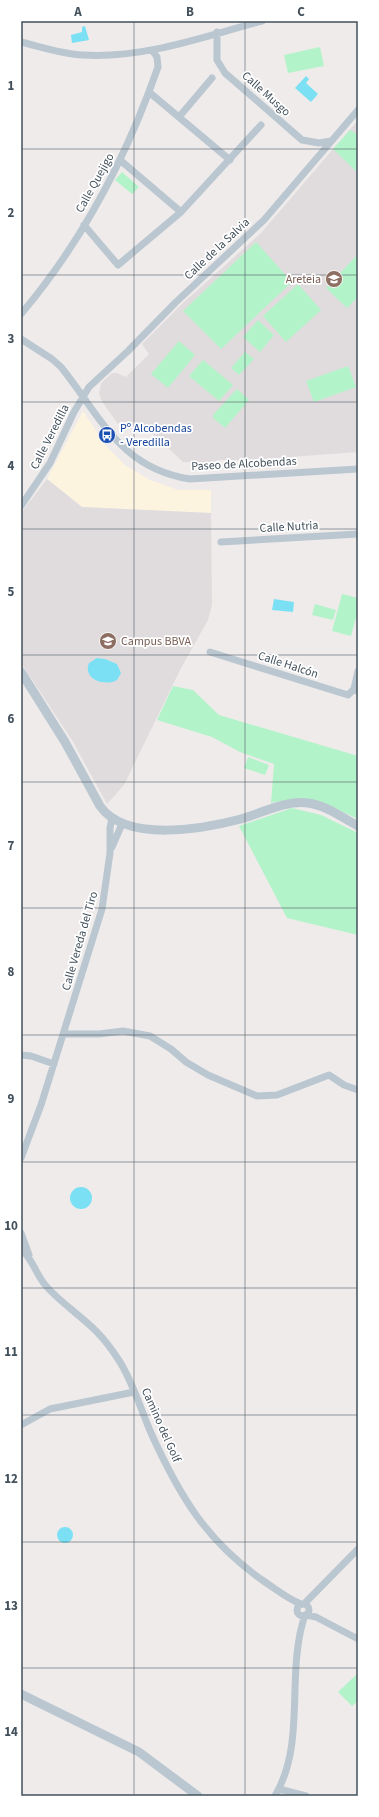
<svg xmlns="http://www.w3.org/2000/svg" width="379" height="1817" font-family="'Source Sans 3',sans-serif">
<rect width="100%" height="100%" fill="#efebeb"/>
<path fill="#fdf4e0" d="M83 411 107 447 125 465 150 480 178 490H211V513L82 507 47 479Z"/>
<path fill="#e0dcdd" d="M358 120V452L249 460H218L210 463 183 462 140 422 138 424 134 421 128 427 121 421 118 424 103 403 99 394 101 383 112 373H117L126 377 149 354 142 344 183 303 261 233Z
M47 479 82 507 211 513 212 605 208 620 181 668 124 785 107 804 72 740 21 663V513Z"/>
<path fill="#b3f3c9" d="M320 47 324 66 288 73 284 55Z
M350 130 358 135V173L333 149Z
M122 172 139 187 132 194 115 180Z
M256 242 292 282 221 349 183 311Z
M358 254V297L347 308 326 288Z
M298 284 321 310 286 342 263 316Z
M258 320 274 335 260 352 243 337Z
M179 341 195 355 168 388 151 374Z
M245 352 254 359 239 375 231 368Z
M203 360 233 385 219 401 189 376Z
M348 366 356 387 314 402 306 381Z
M237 389 249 400 225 428 213 418V415Z
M342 594 358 598V610L351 636 332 631Z
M315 604 336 610 333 620 312 615Z
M173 686 193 690 219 715 358 756V819C322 802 312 794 271 803L274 764 240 752 212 737 157 720Z
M248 757 269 765 265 775 244 768Z
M292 808 321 815 358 833V935L287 918 239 826Z
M358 1673V1701L352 1706 338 1692Z"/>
<path fill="#7be0f4" d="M85 26 89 40 72 43 71 35 82 32V27Z
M306 76 309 79 306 83 318 94 311 102 295 88Z
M274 599 294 602 293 612 272 610Z
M97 658 105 659 117 664 121 673 117 680C105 687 82 679 89 663Z
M70 1198a11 11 0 1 1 22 0a11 11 0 1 1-22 0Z
M57 1535a8 8 0 1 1 16 0a8 8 0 1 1-16 0Z"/>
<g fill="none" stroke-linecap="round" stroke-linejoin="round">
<path stroke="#bac7d0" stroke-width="7" d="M217 32V60L225 73 302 140 319 143 331 141
M21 42C42 47 62 54 83 55 144 59 205 36 262 21
M149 92 230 160
M179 117 212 78
M120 160 181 212
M84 225 118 265 181 212 261 125
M21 314C82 242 127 156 158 67L157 57 152 50
M21 339 52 359 61 367C101 417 120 468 190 479L358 469
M21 506 50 463 74 412 89 387 128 351 175 303 264 220 358 110
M221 542 358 534
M210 652 348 695 354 689 358 691
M354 689 358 671
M112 847 122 824
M63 1034H99L123 1031 150 1036 171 1049 186 1062 208 1075 257 1096 277 1095 329 1075 344 1085 358 1090
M21 1055 31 1056 54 1064
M21 1158 41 1105 102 909 110 853V828L112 818
M21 1233 29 1255
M21 1249C33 1259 36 1275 46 1286 61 1303 80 1315 96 1331 105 1340 113 1351 120 1362 133 1383 141 1410 151 1433 180 1497 207 1542 265 1582 277 1590 288 1599 301 1604
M21 1425 50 1409 134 1392
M304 1604 358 1549
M297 1610a6 6 0 1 1 12 0a6 6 0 1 1-12 0Z
M306 1615 316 1617 358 1639
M279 1789 306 1796
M275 1796C307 1741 285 1674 305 1615"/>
<path stroke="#bac7d0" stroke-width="9" d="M21 672 65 742 100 806C126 843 203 829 241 819 262 813 286 800 308 803 325 805 343 818 358 826
M21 1694 139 1752 198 1796"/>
</g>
<path fill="none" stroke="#42505b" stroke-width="1" stroke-opacity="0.55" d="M134 21V1796M245 21V1796M21 149H358M21 275H358M21 402H358M21 529H358M21 655H358M21 782H358M21 908H358M21 1035H358M21 1162H358M21 1288H358M21 1415H358M21 1542H358M21 1668H358"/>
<defs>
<g id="school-disc" transform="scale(0.9)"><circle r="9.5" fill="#8d6e63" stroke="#fff"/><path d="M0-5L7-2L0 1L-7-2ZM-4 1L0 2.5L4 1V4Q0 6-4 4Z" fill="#fff"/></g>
<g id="bus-disc" transform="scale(0.9)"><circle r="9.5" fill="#1a4fb4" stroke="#fff"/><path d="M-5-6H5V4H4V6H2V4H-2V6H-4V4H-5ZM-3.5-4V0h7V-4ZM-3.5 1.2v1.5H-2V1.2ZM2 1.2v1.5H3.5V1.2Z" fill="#fff"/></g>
<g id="university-disc" transform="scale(0.9)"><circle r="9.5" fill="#8d6e63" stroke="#fff"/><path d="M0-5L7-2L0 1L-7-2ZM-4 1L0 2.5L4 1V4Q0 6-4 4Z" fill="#fff"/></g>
</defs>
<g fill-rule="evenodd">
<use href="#school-disc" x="334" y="279"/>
<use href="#bus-disc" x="107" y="435"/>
<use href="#university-disc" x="108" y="641"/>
</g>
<g text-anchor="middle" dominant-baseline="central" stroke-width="3.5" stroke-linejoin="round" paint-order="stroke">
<g font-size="12" fill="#42505b" stroke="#fff">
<text transform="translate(266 94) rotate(42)">Calle Musgo</text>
<text transform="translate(95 183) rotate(-61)">Calle Quejigo</text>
<text transform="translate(217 249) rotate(-43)">Calle de la Salvia</text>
<text transform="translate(50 437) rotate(-63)">Calle Veredilla</text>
<text transform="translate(244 464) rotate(-3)">Paseo de Alcobendas</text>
<text transform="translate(289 527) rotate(-3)">Calle Nutria</text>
<text transform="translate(288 665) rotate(18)">Calle Halcón</text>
<text transform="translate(80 941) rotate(-74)">Calle Vereda del Tiro</text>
<text transform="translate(161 1425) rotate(66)">Camino del Golf</text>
</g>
<g font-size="12" fill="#785e54" stroke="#fff" text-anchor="end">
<text x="321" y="279">Areteia</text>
<text x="121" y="641" text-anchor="start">Campus BBVA</text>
</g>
<g font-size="12" fill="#164399" stroke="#fff" text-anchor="start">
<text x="120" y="428">Pº Alcobendas<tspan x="120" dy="14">- Veredilla</tspan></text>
</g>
</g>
<rect width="379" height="1817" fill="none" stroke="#ffffff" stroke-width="44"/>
<rect x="22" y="22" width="335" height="1773" fill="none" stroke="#42505b" stroke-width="1.5"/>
<g font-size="13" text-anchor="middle" font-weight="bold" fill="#42505b">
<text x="78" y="16">A</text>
<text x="190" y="16">B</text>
<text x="301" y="16">C</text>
<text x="11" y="90">1</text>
<text x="11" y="217">2</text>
<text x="11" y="343">3</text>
<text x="11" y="470">4</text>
<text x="11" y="596">5</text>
<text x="11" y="723">6</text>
<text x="11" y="850">7</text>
<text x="11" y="976">8</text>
<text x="11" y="1103">9</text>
<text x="11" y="1230">10</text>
<text x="11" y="1356">11</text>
<text x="11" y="1483">12</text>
<text x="11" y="1610">13</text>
<text x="11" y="1736">14</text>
</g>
</svg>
